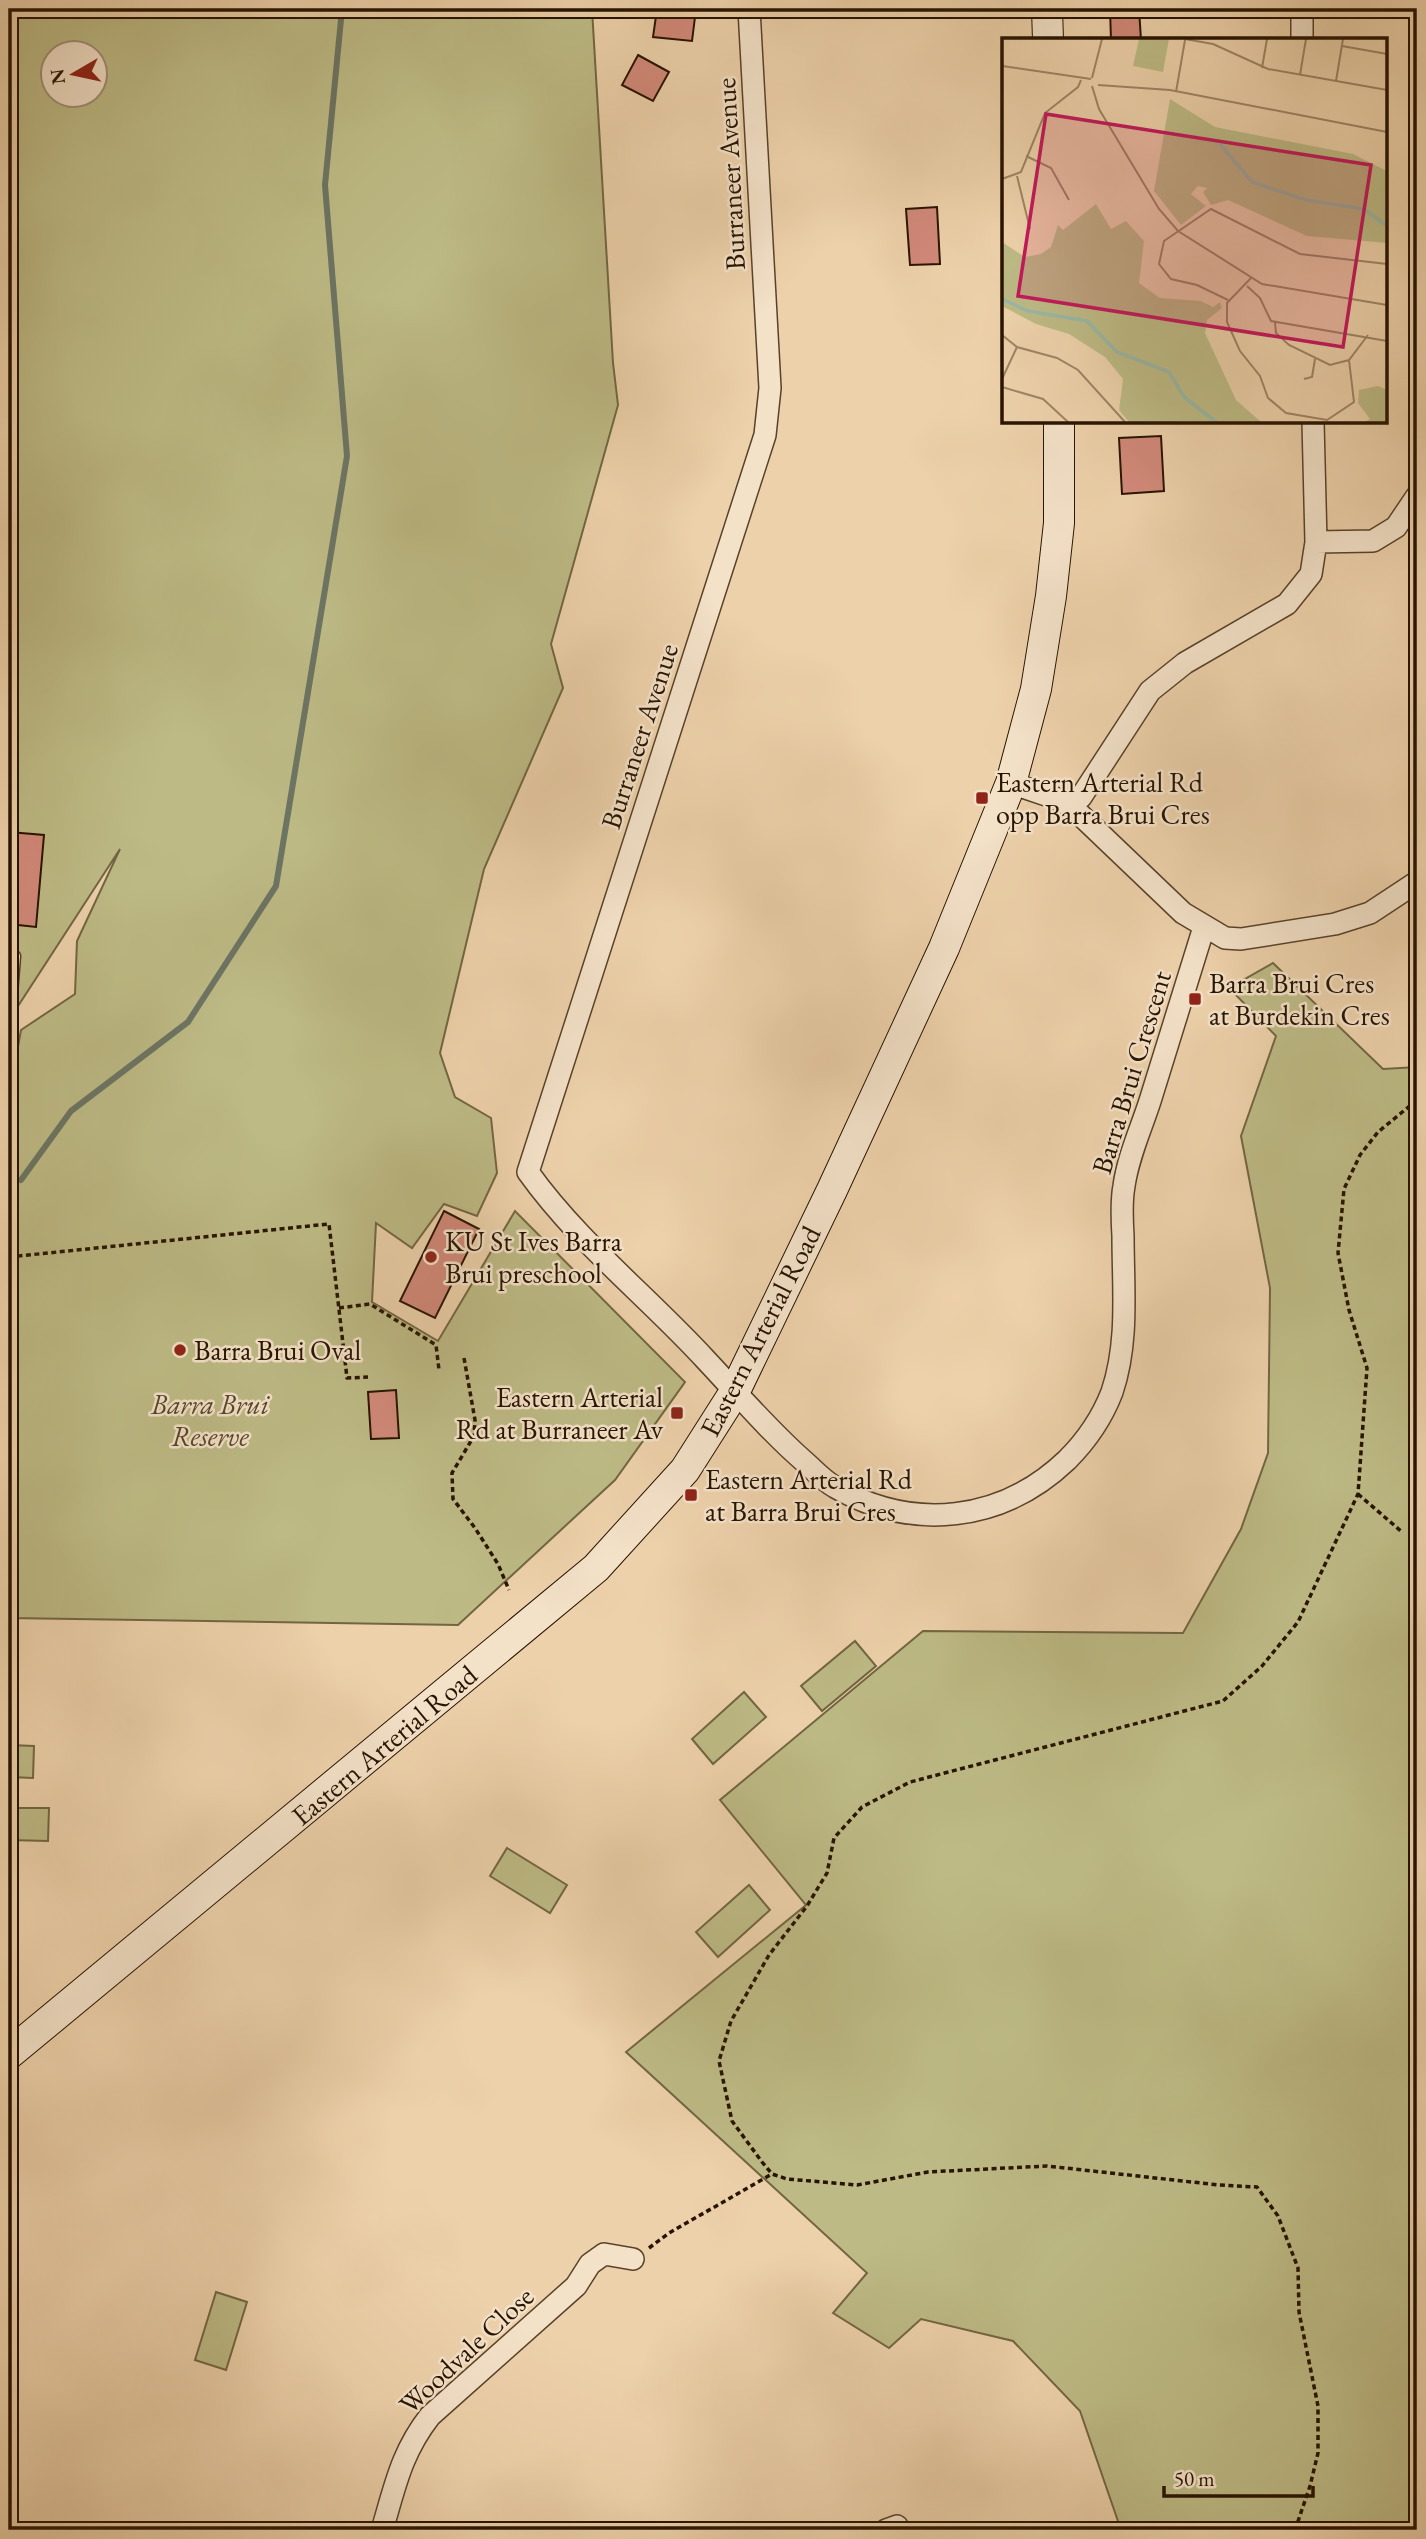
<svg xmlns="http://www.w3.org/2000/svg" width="1426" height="2539" font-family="'EB Garamond',serif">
<rect width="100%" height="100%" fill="#edd1aa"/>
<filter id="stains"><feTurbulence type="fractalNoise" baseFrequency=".00286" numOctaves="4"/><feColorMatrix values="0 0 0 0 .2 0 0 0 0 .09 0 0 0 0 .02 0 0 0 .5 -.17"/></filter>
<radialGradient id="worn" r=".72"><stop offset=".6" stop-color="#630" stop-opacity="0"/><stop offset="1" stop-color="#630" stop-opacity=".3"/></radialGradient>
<path fill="#bdba85" stroke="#726642" stroke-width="2" fill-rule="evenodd" d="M9 9H592L613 363 618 405 551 644 563 688 484 869 440 1053 455 1097 491 1118 497 1173 477 1216 444 1204 412 1248 376 1223 372 1302 438 1341 515 1211 685 1382 615 1480 458 1625 9 1618V1144L13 1141 14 1069 21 1030 75 994 77 941 120 849 9 1020ZM52 52H94V94H52Z
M1273 963 1383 1069 1417 1067V2530H1118L1120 2527 1080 2411 1013 2341 921 2319 889 2348 833 2313 867 2273 626 2052 806 1905 720 1800 923 1631 1183 1633 1241 1529 1268 1453 1270 1288 1241 1136 1276 1036 1229 988Z
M855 1641 876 1666 822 1711 801 1686Z
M744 1692 766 1717 713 1764 692 1739Z
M9 1745 34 1746 33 1778 9 1777Z
M9 1808H49L48 1841 9 1840Z
M507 1848 567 1885 550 1913 490 1876Z
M749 1885 770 1910 718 1957 696 1932Z
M216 2292 247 2302 226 2370 195 2360Z"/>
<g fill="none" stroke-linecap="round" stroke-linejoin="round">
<path stroke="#6c7563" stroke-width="6" d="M21 1180 71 1111 188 1022 276 886 347 456 325 185 342 9"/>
</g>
<path fill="#d2897a" stroke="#271300" stroke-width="2" d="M657 9H696L692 41 653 37Z
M1110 9H1139L1141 40H1111Z
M638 55 669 72 653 101 622 85Z
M937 207 940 264 910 265 906 209Z
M1161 436 1164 491 1122 494 1119 438Z
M9 832 44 835 36 927 9 924Z
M444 1211 479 1229 435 1318 400 1301Z
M396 1390 399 1438 371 1439 368 1392Z"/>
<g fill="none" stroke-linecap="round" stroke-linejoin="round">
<g stroke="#58422a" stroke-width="13">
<path id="lane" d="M9 1032 15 956"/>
</g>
<g stroke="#58422a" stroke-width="24">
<path id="street" d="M749 9 770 388 765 435 528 1172C578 1242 647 1296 705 1359 738 1394 769 1431 806 1463 815 1471 824 1481 835 1487 913 1532 1002 1522 1067 1460 1086 1441 1102 1418 1112 1392 1129 1342 1123 1288 1123 1236 1122 1220 1121 1202 1124 1186 1128 1157 1141 1129 1150 1101 1168 1043 1186 985 1204 927
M1302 9V40
M1316 542 1373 541 1396 527 1417 496
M1011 783 1055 798 1071 806 1183 913 1225 938 1241 939 1335 924 1370 913 1417 882
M1071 806 1081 797 1150 691 1185 663 1287 604 1311 574 1316 542 1313 422
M382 2530C395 2487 401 2453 430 2416L576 2286 590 2264 604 2254 633 2259
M886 2530 897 2526"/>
</g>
<g stroke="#271300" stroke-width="32">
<path id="secondary" d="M1047 9 1048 40
M9 2054 596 1568 685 1470 734 1393 832 1190 944 948 1011 783 1036 689 1051 596 1059 523V422"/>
</g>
<path stroke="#271300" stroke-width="3.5" stroke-dasharray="5 3.5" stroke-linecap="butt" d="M9 1257 329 1224 347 1378 368 1377
M339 1308 370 1304 436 1345 439 1370
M464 1358 475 1420 474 1436 452 1473 453 1499 475 1528 498 1564 509 1590
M1358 1494 1402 1532
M649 2248 669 2233 772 2174
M1295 2530 1310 2486 1318 2453V2406L1299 2312 1298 2268 1278 2216 1257 2187 1219 2185 1047 2166 928 2172 857 2185 787 2179 772 2174 762 2162 732 2121 719 2061 731 2021 769 1955 807 1906 827 1873 834 1838 862 1807 910 1782 1223 1701 1262 1666 1298 1622 1358 1494 1367 1368 1349 1310 1338 1253 1344 1189 1360 1155 1378 1132 1417 1100"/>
<use href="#lane" stroke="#f3e1c8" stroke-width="10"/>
<use href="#street" stroke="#f3e1c8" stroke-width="21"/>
<use href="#secondary" stroke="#f3e1c8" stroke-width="30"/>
</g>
<g fill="#8f2418" stroke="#f3e1c8" stroke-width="2.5">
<rect x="975" y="791" width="14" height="14" rx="3.5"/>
<rect x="1188" y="992" width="14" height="14" rx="3.5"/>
<circle cx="431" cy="1257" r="7"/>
<circle cx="180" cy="1350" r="7"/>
<rect x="670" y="1406" width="14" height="14" rx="3.5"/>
<rect x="684" y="1488" width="14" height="14" rx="3.5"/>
</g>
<g text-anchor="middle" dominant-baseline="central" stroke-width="5" stroke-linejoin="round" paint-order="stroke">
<g font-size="28" fill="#271300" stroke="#f3e1c8">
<text transform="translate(730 174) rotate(-93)">Burraneer Avenue</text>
<text transform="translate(639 736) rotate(-72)">Burraneer Avenue</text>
<text transform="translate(1131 1072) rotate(-73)">Barra Brui Crescent</text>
<text transform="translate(760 1331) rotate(-63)">Eastern Arterial Road</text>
<text transform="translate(384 1745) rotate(-40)">Eastern Arterial Road</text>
<text transform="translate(466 2350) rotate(-43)">Woodvale Close</text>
</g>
<g font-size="28" fill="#271300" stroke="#f3e1c8" text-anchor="start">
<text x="996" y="782">Eastern Arterial Rd<tspan x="996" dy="32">opp Barra Brui Cres</tspan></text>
<text x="1209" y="983">Barra Brui Cres<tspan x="1209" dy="32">at Burdekin Cres</tspan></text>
<text x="445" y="1241">KU St Ives Barra<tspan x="445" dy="32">Brui preschool</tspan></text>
<text x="194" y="1350">Barra Brui Oval</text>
<text x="663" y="1397" text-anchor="end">Eastern Arterial<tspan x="663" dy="32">Rd at Burraneer Av</tspan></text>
<text x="705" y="1479">Eastern Arterial Rd<tspan x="705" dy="32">at Barra Brui Cres</tspan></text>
</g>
<g font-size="28" font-style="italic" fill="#544528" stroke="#f3e1c8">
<text x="210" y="1404">Barra Brui<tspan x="210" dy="32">Reserve</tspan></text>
</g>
</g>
<g transform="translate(1002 38)">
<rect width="385" height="385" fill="#edd1aa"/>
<path d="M137 1H167L161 34 131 28ZM168 61 213 89 351 116 385 133V205L305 198 226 162 209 167 201 154 205 150 196 148 189 156 204 168 179 187 152 153ZM94 166 109 191 124 183 142 203 137 245 158 260 199 263 211 269 218 264 220 270 205 282 203 295 234 362 259 384H127L117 372 121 341 103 319 67 296 34 286 0 268V204L23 219 39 216 49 209 56 187 61 192ZM376 348 385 352V384H363L368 381 356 365 357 352Z" fill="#bdba85"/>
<path fill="none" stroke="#9ab7a5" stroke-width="3.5" d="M218 106 250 144 304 162 362 171 385 188M0 261 26 273 85 283 115 314 167 334 182 359 214 384"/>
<path fill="none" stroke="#9e8566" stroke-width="2" d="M183 1 211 6 266 31 385 52M340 8 385 16M0 28 89 41M260 30 265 1M298 37 304 1M90 40 100 1M334 43 341 1M96 47 168 52 385 94M90 48 97 71 157 171 176 193 260 246 385 267M174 54 183 2M24 118 49 130 67 162M15 138 28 191M0 141 19 134 43 75 76 49 79 42M249 240 225 265V284L238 313 258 338 266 360 284 375 325 382 352 364 347 322M245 248 258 260 269 283 385 303M226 262 195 247 169 241 157 226 162 203 209 171 298 216 385 226M273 284 274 295 287 307 328 327 347 322 366 297M0 297 15 309 55 320 76 332 123 384M0 341 15 309M302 341 310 339 313 321M0 349 41 361 66 384"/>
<path fill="#c2185b" fill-opacity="0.15" stroke="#c2185b" stroke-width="3.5" d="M44 76 369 127 341 309 16 258Z"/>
<rect width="385" height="385" fill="none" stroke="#271300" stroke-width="3.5"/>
</g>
<rect width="1426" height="2539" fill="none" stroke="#edd1aa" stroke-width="35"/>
<rect x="10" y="10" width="1405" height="2518" fill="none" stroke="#271300" stroke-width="3.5"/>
<rect x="18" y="18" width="1391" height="2504" fill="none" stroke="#271300" stroke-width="2"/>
<g transform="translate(74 74) rotate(261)"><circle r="33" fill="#f3e1c8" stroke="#a18f78" stroke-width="2"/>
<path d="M0-5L12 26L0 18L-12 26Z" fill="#8f2418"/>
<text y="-10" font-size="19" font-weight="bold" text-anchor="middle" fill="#271300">N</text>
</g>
<path d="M1164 2486v10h149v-10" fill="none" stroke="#271300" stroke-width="3.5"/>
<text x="1174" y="2486" font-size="21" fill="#271300" stroke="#f3e1c8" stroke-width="5" paint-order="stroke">50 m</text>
<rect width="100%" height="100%" filter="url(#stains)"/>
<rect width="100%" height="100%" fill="url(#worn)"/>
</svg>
